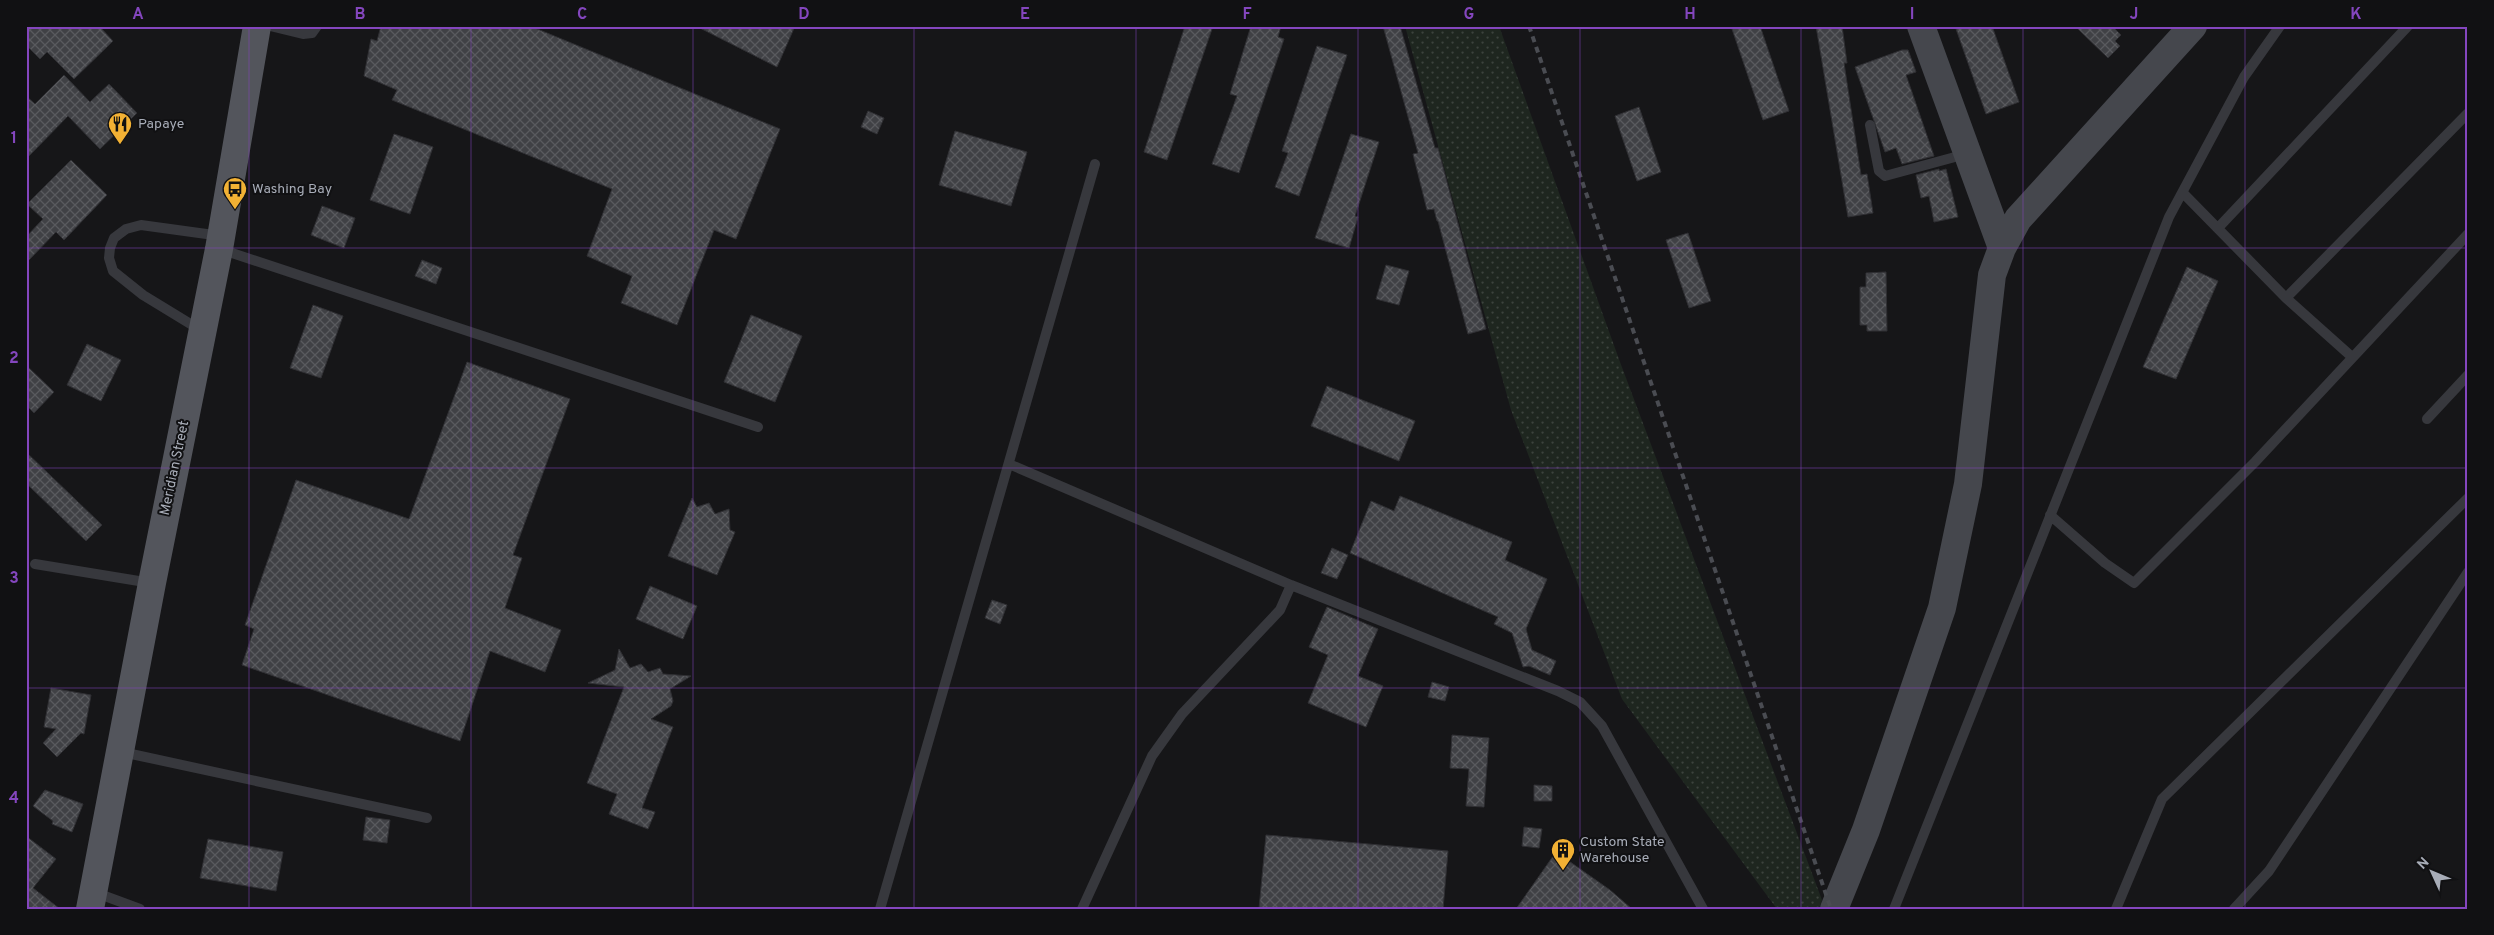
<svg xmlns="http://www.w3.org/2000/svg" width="2494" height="935" font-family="Overpass,sans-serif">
<defs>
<pattern id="grass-dots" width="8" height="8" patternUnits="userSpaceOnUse" patternTransform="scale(1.25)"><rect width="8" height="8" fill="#1e261f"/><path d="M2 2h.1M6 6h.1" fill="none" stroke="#3c433d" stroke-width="1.8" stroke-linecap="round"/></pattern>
<pattern id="building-cross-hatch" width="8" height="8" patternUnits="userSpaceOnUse" patternTransform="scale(1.25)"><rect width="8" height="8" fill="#404145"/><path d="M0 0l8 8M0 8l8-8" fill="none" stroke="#595a5e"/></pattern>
</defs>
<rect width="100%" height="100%" fill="#161618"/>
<path fill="url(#grass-dots)" d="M1405 26H1499L1620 362 1822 900 1819 909H1777L1622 699 1511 410Z"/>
<path fill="url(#building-cross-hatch)" stroke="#303034" d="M26 26H99L113 41 74 79 47 52 40 59 26 45Z
M381 26H530L780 129 736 239 714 230 677 325 621 303 632 276 587 256 612 189 392 100 397 90 364 76 371 39 377 41Z
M696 26H795L777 67Z
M1185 26H1213L1167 160 1144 152Z
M1251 26H1281L1278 37 1284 39 1239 173 1212 164 1237 96 1230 94Z
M1383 26H1400L1435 148H1438L1486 329 1468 334 1438 221H1437L1434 209 1427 210 1413 154 1418 153Z
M1731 26H1760L1789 111 1763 120Z
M1816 26H1842L1847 63H1844L1861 175 1867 174 1873 213 1848 217Z
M1955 26H1992L2019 102 1986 114Z
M2075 26H2112L2121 35 2115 41 2120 46 2108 58Z
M1317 46 1347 55 1299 196 1275 187 1288 153 1282 151Z
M1902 50H1908L1916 72 1906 75 1934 156 1902 164 1896 148 1885 152 1855 67Z
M64 75 90 102 109 84 137 113 100 149 68 116 26 159V96L35 104Z
M1639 107 1661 172 1637 181 1615 116Z
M868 111 884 118 877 134 861 127Z
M955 131 1027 152 1011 206 939 185Z
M394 134 433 147 410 214 370 200Z
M1351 134 1379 142 1355 216 1358 217 1349 248 1315 238Z
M71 160 107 195 64 240 56 232 26 263V237L43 219 27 204Z
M1939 169V171L1946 169 1958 217 1934 222 1929 196 1921 198 1916 175Z
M322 206 355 218 344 248 311 235Z
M1688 233 1711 301 1689 308 1666 240Z
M422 260 442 268 436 284 415 276Z
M1386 265 1409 271 1399 305 1376 299Z
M2187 267 2218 281 2176 379 2143 367Z
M1886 272 1887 331H1867V325H1860V287H1866V273Z
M313 305 343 316 321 378 290 368Z
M751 315 802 336 775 402 724 382Z
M87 344 121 360 101 401 67 385Z
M467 362 570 399 513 555 522 558 505 608 561 630 545 672 490 651 460 741 242 665 254 629 245 625 296 480 409 519Z
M26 365 54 392 34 413 26 405Z
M1327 386 1415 421 1399 461 1311 426Z
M26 452 102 525 86 541 26 483Z
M1400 496 1512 542 1505 560 1547 579 1526 629 1532 650 1556 661 1550 675 1529 666 1523 667 1512 633 1494 624 1498 617 1350 553 1371 501 1394 511Z
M692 498 697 507 709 503 715 514 729 509 730 530 735 532 717 575 668 556Z
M1332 548 1348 555 1337 579 1321 573Z
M650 586 697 606 683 639 636 619Z
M992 600 1007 605 1000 624 985 618Z
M1327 607 1378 629 1358 676 1383 686 1366 727 1308 703 1328 655 1309 647Z
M619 649 630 668 641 664 648 672 660 668 663 674 691 676 670 689 673 701 671 706 651 719 673 727 642 808 655 812 648 829 609 814 617 794 587 783 624 687 588 683 615 670Z
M1432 682 1449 687 1445 701 1428 697Z
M51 688 91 695 84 734 81 733 57 757 43 743 56 729 44 727Z
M1452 735 1489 738 1484 807 1466 806 1469 769 1450 768Z
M1534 785 1552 786V801H1534Z
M45 790 83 804 72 832 52 824 53 821 33 806Z
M366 817 390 820 387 843 363 840Z
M1524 827 1542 829 1539 848 1522 846Z
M1266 835 1448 851 1443 909H1259Z
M26 836 56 859 33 888 60 909H26Z
M208 839 283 852 276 891 200 878Z
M1556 852 1610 890 1632 909H1516Z"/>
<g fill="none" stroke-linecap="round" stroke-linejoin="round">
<path stroke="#37383d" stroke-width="10" d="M270 26 303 34 312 33 317 26
M1870 125 1879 171 1885 176 1966 154
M2183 193 2286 298 2352 357
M2218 228 2408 26
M220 249 758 427
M2286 298 2468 113
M202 331 143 295 113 271 109 258 110 248 114 238 126 229 141 225 221 236
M2427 419 2468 375
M1009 464 1291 585 1558 691 1580 702 1602 726 1703 909
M2050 515 2105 563 2134 583 2255 462 2468 234
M35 564 151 583
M122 752 427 818
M94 892 140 909
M880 909 1095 164
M1082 909 1152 756 1182 714 1280 610 1291 585
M1894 909 2169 217 2244 77 2280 26
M2116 909 2162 799 2468 498
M2234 909 2269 871 2468 572"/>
<path stroke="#45474d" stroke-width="28" d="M1921 26 2002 248
M1834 909 1866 830 1942 608 1968 484 1992 275 2002 248 2018 219 2193 26"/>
<path stroke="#53555c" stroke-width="28" d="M90 909 152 583 219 249 257 26"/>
<path stroke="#4a4c52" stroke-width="4" stroke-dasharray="6 5" stroke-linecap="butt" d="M1529 26 1831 909"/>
</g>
<path fill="none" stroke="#8446be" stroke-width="1" stroke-opacity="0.55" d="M249 26V909M471 26V909M693 26V909M914 26V909M1136 26V909M1358 26V909M1580 26V909M1801 26V909M2023 26V909M2245 26V909M26 248H2468M26 468H2468M26 688H2468"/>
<defs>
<g id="restaurant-pin" transform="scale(1.25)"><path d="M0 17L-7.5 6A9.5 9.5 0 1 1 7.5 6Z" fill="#f2b134" stroke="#111113"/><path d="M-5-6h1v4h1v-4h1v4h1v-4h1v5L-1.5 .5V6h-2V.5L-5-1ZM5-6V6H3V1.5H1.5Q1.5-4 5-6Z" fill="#111"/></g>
<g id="bus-pin" transform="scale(1.25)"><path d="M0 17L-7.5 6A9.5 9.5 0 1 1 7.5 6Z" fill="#f2b134" stroke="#111113"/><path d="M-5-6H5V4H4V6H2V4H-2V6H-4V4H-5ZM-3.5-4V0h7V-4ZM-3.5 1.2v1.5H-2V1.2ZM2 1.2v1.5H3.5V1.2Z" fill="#111"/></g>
<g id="building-pin" transform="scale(1.25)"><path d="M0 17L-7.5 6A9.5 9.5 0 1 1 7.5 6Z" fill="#f2b134" stroke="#111113"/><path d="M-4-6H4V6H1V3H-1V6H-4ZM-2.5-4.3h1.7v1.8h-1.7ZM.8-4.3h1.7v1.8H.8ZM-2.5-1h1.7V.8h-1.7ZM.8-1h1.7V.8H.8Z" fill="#111"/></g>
</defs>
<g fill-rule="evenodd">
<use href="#restaurant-pin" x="120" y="124"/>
<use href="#bus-pin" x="235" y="189"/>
<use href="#building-pin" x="1563" y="850"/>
</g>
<g text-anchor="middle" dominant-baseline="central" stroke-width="4" stroke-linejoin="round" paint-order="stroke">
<g font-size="14" fill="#a8adb8" stroke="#111113" text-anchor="start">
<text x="138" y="124">Papaye</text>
<text x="252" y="189">Washing Bay</text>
<text x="1580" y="842">Custom State<tspan x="1580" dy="16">Warehouse</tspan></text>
</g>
<g font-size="14" fill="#a8adb8" stroke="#111113">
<text transform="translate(175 468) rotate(-78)">Meridian Street</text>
</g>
</g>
<rect width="2494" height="935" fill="none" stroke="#111113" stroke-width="55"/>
<g transform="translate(2432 872) rotate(314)" stroke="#111113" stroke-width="4" paint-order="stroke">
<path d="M0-4L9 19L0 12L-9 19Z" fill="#a8adb8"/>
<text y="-8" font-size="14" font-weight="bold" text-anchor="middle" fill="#a8adb8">N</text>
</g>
<rect x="28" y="28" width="2438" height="880" fill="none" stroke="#8446be" stroke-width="2"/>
<g font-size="16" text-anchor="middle" font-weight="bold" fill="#8446be">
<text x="138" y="19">A</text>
<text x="360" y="19">B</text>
<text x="582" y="19">C</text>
<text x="804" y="19">D</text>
<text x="1025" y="19">E</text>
<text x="1247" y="19">F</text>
<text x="1469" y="19">G</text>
<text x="1690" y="19">H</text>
<text x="1912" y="19">I</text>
<text x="2134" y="19">J</text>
<text x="2356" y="19">K</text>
<text x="14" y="143">1</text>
<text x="14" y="363">2</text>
<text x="14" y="583">3</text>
<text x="14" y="803">4</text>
</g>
</svg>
